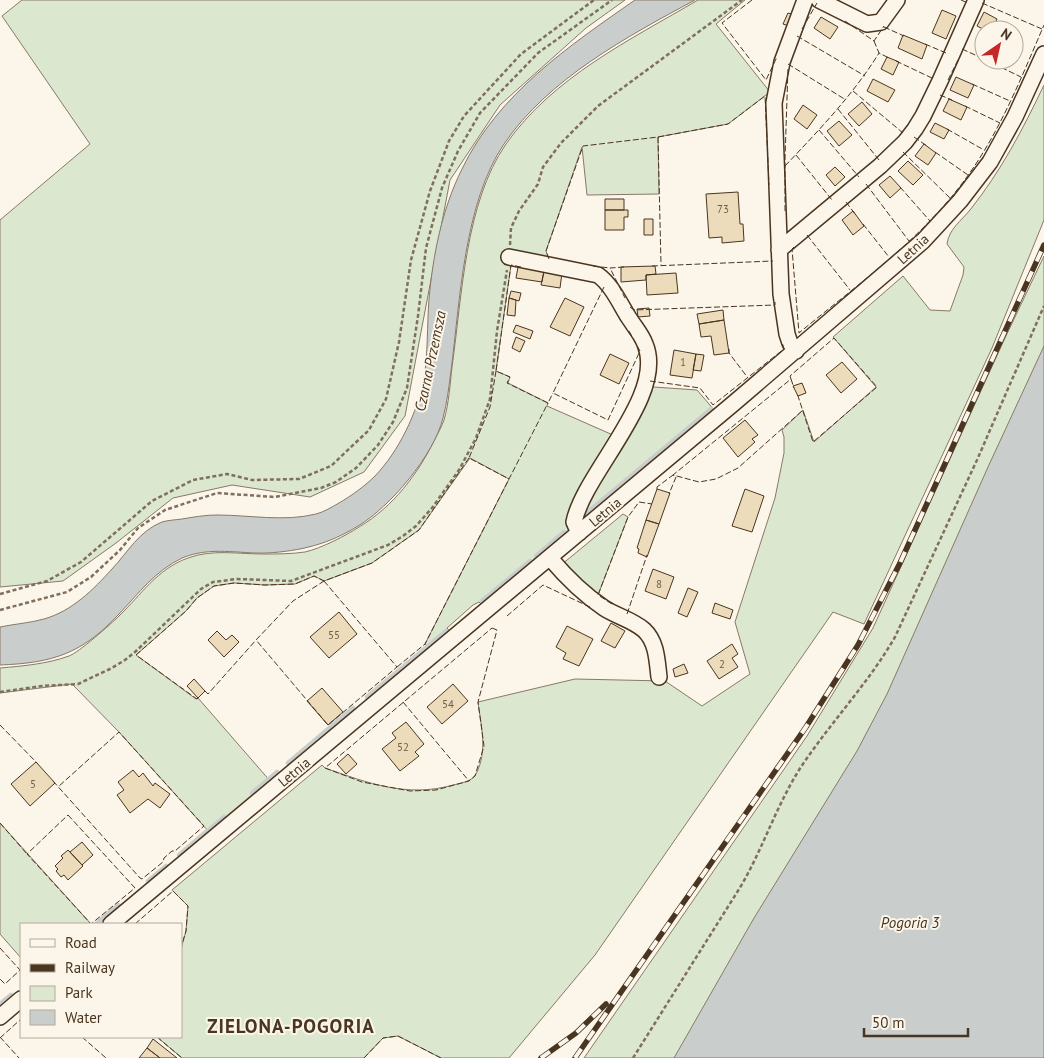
<svg xmlns="http://www.w3.org/2000/svg" width="1044" height="1058" font-family="'PT Sans',sans-serif">
<rect width="100%" height="100%" fill="#fbf6e9"/>
<path fill="#dce7d0" stroke="#887966" d="M22 0H625L586 28 500 105 450 180 405 416 364 472 310 497 232 485 173 498 116 543 63 581 0 587V220L90 144 2 16Z
M698 0H745L716 24 770 92 728 124 658 137 659 194 587 195 582 147 546 251 549 260 511 265 496 371 510 377 508 383 548 403 547 406 613 435 639 386 697 390 715 411 482 605 479 602 473 605 447 628 450 632 430 650 425 644 509 479 470 458 419 530 372 563 324 581 314 576 295 584 265 585 234 583 214 586 197 598 186 611 136 655 196 699 198 698 271 782 210 833 119 732 72 684 0 693V668C23 666 47 664 69 656 78 653 111 624 119 616 141 595 157 569 188 558 212 549 238 554 263 554 276 554 292 554 305 552 322 548 345 536 359 527 393 507 418 474 435 439 438 433 442 426 444 420 449 403 450 384 452 367 462 297 465 203 506 144 553 77 630 40 698 0Z
M1044 85V220L992 348 864 624 833 612 595 955 509 1058H441L398 1036 383 1038 364 1058H182L157 1037H181V949L186 931 188 906 172 890 322 765 325 768C368 783 407 798 453 785 461 783 471 782 476 774 488 751 481 726 478 702L575 679 665 681 702 706 750 674 735 622 775 498 784 453V437L782 430 803 410 814 442 876 387 833 337 903 276 930 310 950 311 963 275 964 267 947 244C949 229 961 221 970 210 1001 171 1023 129 1044 85Z
M1044 256V1058H584L807 736 873 628 1005 338Z
M623 514 628 517 598 595 605 602 561 565Z
M0 823 91 924H21V958L0 934Z"/>
<path fill="#c9cecd" stroke="#887966" d="M635 0H695C628 36 548 79 504 144 464 203 460 301 451 371 449 386 447 403 443 418 434 455 390 507 358 526 329 544 301 551 267 553 238 554 211 546 182 558 155 571 139 593 119 614 82 654 52 663 0 665V627C14 624 30 623 44 619 72 611 93 590 112 569 128 552 139 531 162 522 169 520 175 520 182 519 194 517 205 515 217 515 249 515 284 522 316 514 324 512 332 507 339 503 351 496 365 486 375 476 399 451 417 413 424 379 428 353 427 326 429 299 433 255 442 209 462 169 498 94 569 46 635 0Z
M1044 346V1058H674L754 918 857 751 887 694 988 467Z"/>
<g fill="none" stroke-linecap="round" stroke-linejoin="round">
<path stroke="#c9cecd" stroke-width="4.5" d="M582 517 711 409
M536 556 564 532
M482 601 530 561
M367 697 446 631
M288 763 353 708
M252 793 277 772
M210 829 224 817
M179 855 207 831
M148 881 166 866
M96 924 118 905
M0 1004 11 995"/>
</g>
<path fill="#ecdcbc" stroke="#4a3520" d="M942 10 956 16 946 39 932 33Z
M984 12 997 19 992 30H985L977 26Z
M788 13 794 15 789 26 783 24Z
M821 17 838 27 830 39 814 28Z
M903 35 927 45 922 59 898 48Z
M887 57 899 62 893 75 881 69Z
M956 77 974 85 968 98 950 90Z
M873 79 895 90 888 102 867 91Z
M949 99 967 107 961 120 943 111Z
M862 102 872 114 859 126 848 114Z
M803 105 817 115 807 129 794 119Z
M839 121 852 135 839 146 827 131Z
M935 123 949 130 944 139 930 132Z
M924 144 936 153 928 165 915 156Z
M908 161 923 175 913 185 898 171Z
M835 167 845 177 835 186 826 175Z
M890 176 901 188 890 198 879 185Z
M738 192 740 224H743L744 241 722 243V237L709 238 706 194Z
M605 199H624V210H605Z
M605 210H628V217H624V230H605Z
M853 211 864 226 853 235 842 220Z
M644 219H653V235H644Z
M655 266 656 274 646 275V280L621 282V267Z
M518 267 544 271 542 282 516 278Z
M544 271 562 273 560 288 541 285Z
M676 273 678 293 647 295 646 275Z
M511 291 521 293 519 301 509 298Z
M509 298 516 300 515 316 507 315Z
M565 298 584 307 570 336 550 327Z
M649 308 650 316 638 317 637 309Z
M723 310 724 320 699 324 697 314Z
M724 320 729 353 714 355 711 336 701 337 699 324Z
M516 325 533 331 530 339 513 332Z
M516 337 525 341 520 352 512 348Z
M674 350 696 354 692 378 670 375Z
M610 354 629 363 619 384 600 375Z
M696 354 704 355 701 371 693 370Z
M842 362 857 379 841 393 826 375Z
M802 383 806 393 798 396 793 386Z
M745 420 758 435 752 439 755 442 738 457 723 438Z
M657 489 670 493 659 524 646 520Z
M745 489 764 496 752 532 732 526Z
M646 520 659 524 647 557 638 553 639 549 637 548Z
M653 569 674 577 666 599 645 591Z
M688 588 698 592 687 617 678 613Z
M715 603 733 610 730 619 712 613Z
M339 612 357 634 329 658 310 637Z
M611 623 625 631 615 648 601 641Z
M567 626 593 639 579 666 563 659 566 653 556 647Z
M217 631 226 640 232 635 239 642 224 657 208 640Z
M732 644 738 654 732 658 738 667 719 679 707 661Z
M684 664 688 673 675 677 673 669Z
M194 679 205 691 198 698 187 686Z
M453 684 468 701 442 724 427 707Z
M322 688 343 712 328 725 307 701Z
M406 722 424 744 415 752 419 756 400 771 382 749 396 738 392 733Z
M348 754 357 764 346 774 337 764Z
M36 762 55 783 30 806 11 784Z
M133 770 139 777 143 773 153 786 155 783 170 794 160 808 148 799 130 813 117 795 124 790 118 782Z
M82 842 93 855 82 865 70 852Z
M68 850 83 866 68 880 64 875 61 877 56 871 58 869 55 866 63 858 61 856Z
M153 1039 177 1058H160L147 1048Z
M147 1048 160 1058H139Z"/>
<g fill="none" stroke-linecap="round" stroke-linejoin="round">
<g stroke="#4a3520" stroke-width="18">
<path id="minor" d="M819 0 867 24 881 22 897 0
M779 250 880 166 905 142 915 129 923 116 940 81 976 0
M509 257 598 275C612 285 620 304 629 318 634 326 642 335 645 344 667 395 584 473 574 522L579 533
M796 351 790 343 787 334 781 294 774 103 782 62 805 0
M550 558C566 577 583 594 604 608 616 616 633 620 644 630 657 642 657 661 659 677
M111 924 734 403 923 241 960 201 990 162 1015 117 1044 54
M0 1017 21 999"/>
</g>
<path stroke="#7f6f5c" stroke-width="2.5" stroke-dasharray="4 2.5" stroke-linecap="butt" d="M510 245 511 228 519 211 538 184 543 167 561 143 598 106 742 0
M0 594 47 581 81 562 152 501 193 480 227 474 252 480 299 479 331 466 369 430 386 399 399 342 411 260 430 191 449 141 464 116 521 54 594 0
M0 610 67 592 91 577 120 550 138 528 165 510 217 493 275 497 321 488 336 482 356 468 378 445 393 422 407 388 418 316 426 248 442 188 458 151 480 113 538 53 612 0
M0 692 42 686 78 684 110 669 125 660 135 652 201 589 213 582 237 579 291 581 388 545 403 536 416 526 432 508 459 470 476 438 490 399 497 331 507 270
M633 1058 741 886C763 848 776 807 799 770 829 724 868 684 895 637L977 460 1044 306"/>
<use href="#minor" stroke="#fbf6e9" stroke-width="15"/>
<g stroke="#4a3520" stroke-width="5.5">
<path id="rail" d="M541 1058 576 1033 606 1004
M575 1058 806 727 858 645 900 563 1044 245"/>
</g>
<use href="#rail" stroke="#fbf6e9" stroke-width="4" stroke-dasharray="11" stroke-linecap="butt"/>
<path stroke="#4a3520" stroke-width="1" stroke-dasharray="6 2.5" stroke-linecap="butt" d="M752 0 722 23 766 80 777 57
M961 0 968 3
M982 3 1042 29
M845 21 874 41 884 26
M884 27 904 36
M802 29 817 3
M797 36 865 76
M874 41 879 53 889 58
M925 44 946 53
M962 49 984 59
M986 60 1021 77
M896 61 934 79
M788 64 846 100
M948 80 958 60
M972 84 1010 101
M853 91 903 133
M940 95 952 100
M965 106 1000 123
M838 109 879 160
M947 129 984 150
M819 130 859 177
M658 137 661 265
M914 137 927 146
M903 152 950 198
M935 152 968 175
M796 155 832 200
M785 166C819 130 853 95 879 53
M866 184 909 241
M900 187 930 221
M846 202 855 214
M785 211V159L788 68
M863 224 889 257
M807 235 850 290
M794 247 792 249 799 333C858 284 924 238 969 174 1001 129 1022 76 1044 25
M549 259 546 251 583 146 658 137 728 124 765 96 769 185
M593 266 610 268
M652 266 773 261
M521 267 511 265 496 371 510 377 507 383 548 403 553 393
M624 267 610 268 625 298
M604 287 553 393 608 420 640 351 629 331
M630 307 634 310 775 305V302
M729 349V353L748 378
M496 371 490 407 469 458 509 479 548 403
M791 379 794 388
M650 381 700 388 713 405 784 349 782 342
M797 395 798 396 813 442 877 387 834 338 790 376 791 379 673 475 699 482 716 479 738 468 803 410
M657 489V487L673 475 676 477 669 494
M324 581 397 667 328 725 256 640 293 601Z
M612 604 598 595 628 517 639 502 652 504
M627 614 647 555
M507 616 543 585 592 608
M492 628 497 630 478 702 484 746 475 776 469 781 436 790 410 791 362 782 325 768Z
M397 667 425 644 509 479
M205 691 208 694 256 640
M198 698 197 699 136 655 186 611 197 598 214 586 234 583 265 585 295 584 314 576 324 581 372 563 419 530 469 458
M403 702 469 781
M0 725 38 764
M53 781 140 878 142 879 163 862 164 858 172 851H175L204 826 119 732 58 787
M68 815 135 888 91 924 27 854Z
M0 823 27 854
M135 924 173 891 188 906 186 931 182 944
M0 948 20 970 5 984 0 979
M0 1037 19 1058
M82 1037 106 1058
M157 1037 182 1058
M0 1038 21 1019
M364 1058 383 1038 398 1036 441 1058"/>
</g>
<g text-anchor="middle" dominant-baseline="central" stroke-width="4" stroke-linejoin="round" paint-order="stroke">
<g font-size="11" fill="#725f47">
<text x="723" y="209">73</text>
<text x="683" y="362">1</text>
<text x="659" y="584">8</text>
<text x="334" y="635">55</text>
<text x="722" y="664">2</text>
<text x="448" y="704">54</text>
<text x="403" y="747">52</text>
<text x="33" y="784">5</text>
</g>
<g font-size="14" fill="#4a3520" stroke="#fbf6e9">
<text transform="translate(913 249) rotate(-42)">Letnia</text>
<text transform="translate(605 512) rotate(-40)">Letnia</text>
<text transform="translate(294 772) rotate(-40)">Letnia</text>
</g>
<g font-size="15" font-style="italic" fill="#4a3520" stroke="#fbf6e9">
<text transform="translate(430 361) rotate(-78)">Czarna Przemsza</text>
<text x="910" y="922">Pogoria 3</text>
</g>
<g font-size="19" font-weight="bold" letter-spacing="1" fill="#4a3520" stroke="#fbf6e9">
<text x="291" y="1026">ZIELONA-POGORIA</text>
</g>
</g>
<rect x="20" y="923" width="162" height="115" fill="#fbf6e9" stroke="#b4a999"/>
<rect x="30" y="939" width="25" height="8" fill="#fbf6e9" stroke="#b4a999"/>
<text x="65" y="948" font-size="15" fill="#4a3520">Road</text>
<rect x="30" y="964" width="25" height="8" fill="#4a3520" stroke="#b4a999"/>
<text x="65" y="973" font-size="15" fill="#4a3520">Railway</text>
<rect x="30" y="986" width="25" height="15" fill="#dce7d0" stroke="#b4a999"/>
<text x="65" y="998" font-size="15" fill="#4a3520">Park</text>
<rect x="30" y="1010" width="25" height="15" fill="#c9cecd" stroke="#b4a999"/>
<text x="65" y="1023" font-size="15" fill="#4a3520">Water</text>
<g transform="translate(999 45) rotate(34)"><circle r="24" fill="#fbf6e9" stroke="#b4a999"/>
<path d="M0-4L9 19L0 12L-9 19Z" fill="#c62828"/>
<text y="-8" font-size="14" font-weight="bold" text-anchor="middle" fill="#4a3520">N</text>
</g>
<path d="M864 1028v8h104v-8" fill="none" stroke="#4a3520" stroke-width="2.5"/>
<text x="872" y="1028" font-size="15" fill="#4a3520" stroke="#fbf6e9" stroke-width="4" paint-order="stroke">50 m</text>
</svg>
